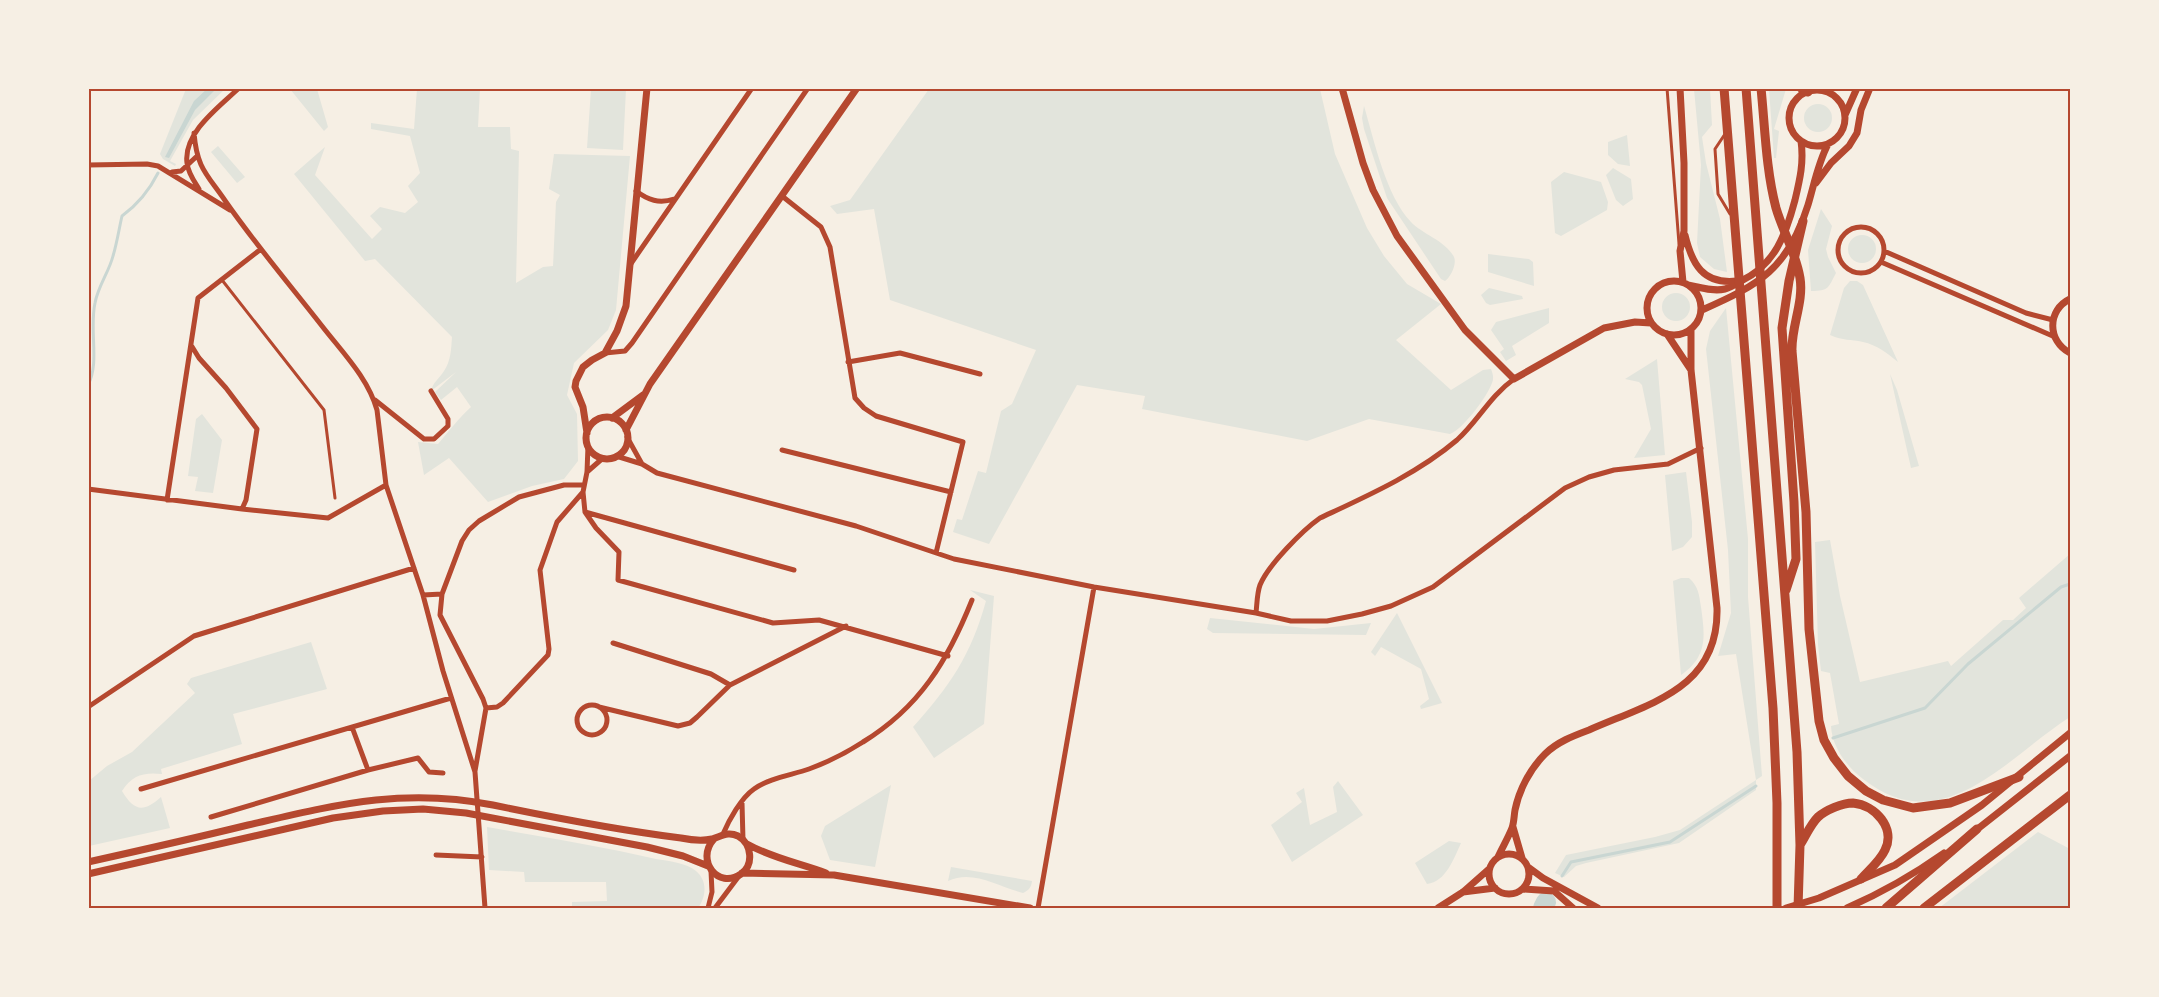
<svg xmlns="http://www.w3.org/2000/svg" width="2159" height="997" font-family="'Roboto Serif',serif">
<rect width="100%" height="100%" fill="#f6efe4"/>
<path fill="#e2e4dc" d="M186 89H225L193 120 170 161 176 164 175 166 163 159 160 154Z
M290 89H317L328 127 324 131Z
M417 89H480L478 127H510L511 149 519 151 516 283 543 267 553 266 556 202 560 195 549 189 554 154 630 156 616 310 608 330 574 363 567 395 577 414 578 461 564 479 532 486 488 502 449 458 424 475 418 442 438 444C449 431 458 419 471 407L457 387 441 400 435 392 456 372 431 391C433 382 439 379 444 371 451 360 451 350 452 337L375 259 365 261 294 174 325 147 315 175 372 239 382 229 370 216 380 207 405 213 418 202 408 186 420 173 410 136 371 129V123L414 129Z
M591 89H626L623 150 587 148Z
M929 89H1320L1335 154 1367 228 1384 256 1407 284 1441 304 1396 340 1451 390 1483 370 1491 369C1493 374 1494 379 1492 383 1487 397 1463 429 1450 434L1369 419 1307 441 1142 409 1145 396 1077 385 989 544 953 532 957 519 962 520 978 471 986 473 1001 411 1012 404 1036 350 890 300 874 209 837 214 830 206 850 200Z
M1694 89H1710L1712 125 1702 137 1706 163 1720 219 1727 272 1714 269 1700 257 1697 243 1701 165Z
M1769 89H1786L1774 129 1779 131 1776 158H1774Z
M1804 118a14 14 0 1 1 28 0a14 14 0 1 1-28 0Z
M1364 106C1374 140 1386 196 1411 222 1422 234 1446 241 1454 257 1457 264 1451 277 1445 281L1441 279 1387 198 1364 129 1362 118Z
M1627 135 1630 166 1618 164 1608 155V142Z
M218 146 245 177 237 183 211 152Z
M1613 168 1631 179 1633 199 1623 206 1616 200 1606 175Z
M1564 172 1601 182 1608 202 1607 210 1561 236 1555 233 1551 182Z
M1821 209 1832 226 1826 249 1828 257 1836 273C1828 288 1829 291 1811 291L1808 250Z
M1848 249a14 14 0 1 1 28 0a14 14 0 1 1-28 0Z
M1488 254 1529 259 1533 262 1534 286 1488 272Z
M1850 281H1857L1863 285 1898 362C1887 353 1877 345 1863 342 1850 339 1844 341 1830 335L1844 288Z
M1489 288 1522 296 1523 299 1490 305 1486 303 1481 295Z
M1662 307a14 14 0 1 1 28 0a14 14 0 1 1-28 0Z
M1549 308V323L1512 346 1516 355 1506 361 1500 352 1504 349 1491 330 1496 322Z
M1726 308 1748 539V597L1762 776 1756 780V790L1679 843 1586 863 1576 866 1564 877 1555 873 1566 855 1655 837 1680 830 1756 780 1736 654 1718 656 1731 613 1728 550 1706 349 1710 331Z
M1657 359 1665 455 1634 458 1651 429 1642 385 1639 382 1625 379Z
M1890 374 1897 390 1919 466 1911 468Z
M202 414 222 440 213 493 195 491 198 477 188 476 196 419Z
M1686 472 1692 522V537L1683 547 1672 551 1665 475Z
M1830 540 1840 596 1860 682 1948 661 1951 666 2003 620H2013L2026 608 2019 598 2070 554V717C2007 757 1943 842 1863 779 1847 767 1832 747 1831 726L1839 724 1830 673 1821 671 1818 645 1815 542Z
M1681 578H1689C1699 587 1699 595 1701 607 1705 636 1708 656 1681 675L1673 581Z
M970 590 994 596 984 724 934 758 913 727C950 686 971 655 986 601Z
M1397 613 1442 703 1421 709 1420 706 1429 699 1421 669 1381 647 1375 656 1371 652Z
M1210 618 1314 629 1371 623 1366 635 1213 633 1207 629Z
M311 642 327 689 233 714 242 744 161 769 162 774C144 772 132 775 122 791 134 811 143 813 161 797L170 828 89 846V781L107 766 132 752 195 693 187 684 191 678Z
M1338 781 1363 815 1292 862 1271 825 1302 802 1296 793 1304 788 1310 825 1337 812 1333 787Z
M891 785 875 867 830 860 821 836 825 826Z
M487 827C544 837 601 846 656 859 668 861 687 863 696 871 708 881 706 897 698 908H572V902L607 901 606 882H525L524 872 489 870Z
M2038 832 2070 849V908H1939Z
M1449 841 1461 843C1454 858 1446 882 1427 884L1415 863Z
M951 867 1032 881C1031 888 1029 890 1023 893 999 887 973 869 948 881Z"/>
<path fill="#c9d6d2" d="M207 89H216L195 110 169 158 165 157 194 101Z"/>
<g fill="none" stroke-linecap="round" stroke-linejoin="round">
<path stroke="#c9d6d2" stroke-width="3" d="M88 385C100 363 89 330 95 303 98 286 109 272 113 256 117 243 119 229 122 216 137 205 150 189 158 173
M1833 738 1925 708 1968 664 2061 587 2070 584
M1562 876 1571 862 1670 842 1756 786"/>
<path stroke="#c9d6d2" stroke-width="20" d="M1543 908 1546 902"/>
<path stroke="#b5482f" stroke-width="3" d="M1667 88 1679 244
M1725 134 1715 149 1718 194 1730 214
M222 280 324 410 335 498"/>
<path stroke="#b5482f" stroke-width="5" d="M194 133C197 169 207 174 226 202 256 245 290 285 322 326 343 353 368 378 377 410L386 485 423 595 443 671 475 772 485 908
M88 165 147 164 158 166 230 210
M172 172 181 171 196 157
M199 189C194 181 188 173 187 163 183 133 219 107 239 88
M636 191C648 200 659 204 674 199
M782 196 821 227 830 247 855 398 864 408 876 416 963 442 936 553
M1838 250a23 23 0 1 1 46 0a23 23 0 1 1-46 0Z
M1884 251 2026 313 2053 320
M1881 262 2055 337
M630 265 752 88
M191 345 199 358 226 388 257 429 246 500 242 509
M605 353 625 351 632 343 808 88
M848 362 900 353 980 374
M375 400 424 439H434L448 426V419L431 391
M627 437 642 464
M588 446 587 472 583 492 585 512 596 528 619 552 618 580 773 623 819 620 948 656
M782 450 951 492
M616 456 642 464 657 473 856 526 954 559 1094 587 1256 613 1291 621H1327L1362 614 1391 606 1433 587 1565 488 1589 477 1614 470 1668 464 1701 448
M587 472 603 458
M88 489 242 509 328 518 386 485
M167 500 198 298 261 249
M585 512 794 570
M423 595 442 594
M1256 613C1257 604 1257 593 1260 585 1268 565 1303 530 1320 518 1367 496 1417 474 1457 440 1478 421 1490 396 1514 379
M613 643 711 674 730 685
M577 720a15 15 0 1 1 30 0a15 15 0 1 1-30 0Z
M88 707 194 636 414 568
M599 707 678 726 690 723 697 717 730 685 846 626
M486 708 497 707 503 703 548 655 549 649 540 570 557 522 583 492
M352 727 368 770 418 758 429 772 443 773
M475 771 486 708 483 699 440 615 442 594 462 541 469 530 479 521 519 497 564 485H583
M141 789 451 698
M742 803 743 840
M211 817 368 770
M723 834C729 820 741 798 754 789 769 778 792 775 809 769 828 762 846 753 863 742 920 707 948 660 972 600
M436 855 482 857
M708 908 712 892 711 871
M715 908 739 876
M1038 908 1094 587"/>
<path stroke="#b5482f" stroke-width="7" d="M1342 88 1363 163 1373 190 1397 236 1465 330 1514 379 1604 328 1635 322 1651 323
M1680 88 1684 163V231L1680 251 1683 282
M1789 118a28 28 0 1 1 56 0a28 28 0 1 1-56 0Z
M1845 115 1857 88
M1816 183 1831 163 1849 146 1857 133 1861 110 1870 88
M1685 235C1692 264 1703 285 1737 281
M1647 308a27 27 0 1 1 54 0a27 27 0 1 1-54 0Z
M1688 285C1699 287 1713 292 1725 289 1730 288 1736 284 1741 281 1775 265 1786 234 1795 200 1800 179 1804 162 1801 141
M2070 299C2047 310 2047 341 2070 353
M1702 310C1759 285 1788 269 1808 205 1814 185 1818 163 1828 144
M1667 334 1691 370
M586 438a21 21 0 1 1 42 0a21 21 0 1 1-42 0Z
M612 418 643 395
M626 430 650 384 857 88
M587 433 583 407 575 387 576 381 583 367 592 360 605 353 617 331 626 306 647 88
M1513 827 1522 858
M1975 831 2070 756
M747 844C772 858 799 863 826 873
M1489 874a20 20 0 1 1 40 0a20 20 0 1 1-40 0Z
M1498 857C1502 848 1508 838 1512 828 1514 823 1514 816 1515 810 1519 790 1530 769 1545 754 1557 742 1573 736 1589 730 1650 703 1719 689 1717 608L1691 370V330
M88 862C142 850 195 838 248 825 335 805 403 787 493 805 556 818 618 830 681 838 691 840 703 841 712 839 722 836 728 831 738 836 752 844 754 865 741 874 718 890 695 860 714 839
M1528 867 1543 878 1598 908
M742 873 834 875 1030 908
M88 874 333 818 383 811 423 809 466 813 647 847 683 856 708 866
M1523 889 1554 891 1573 908
M1463 892 1495 888
M1438 908 1463 892 1489 869
M1786 908 1819 898 1895 865 1982 805 2070 733
M1847 908C1881 893 1913 875 1944 853"/>
<path stroke="#b5482f" stroke-width="9" d="M1724 88 1773 708 1777 803V908
M1746 88 1797 752 1800 845 1798 908
M1761 88C1765 128 1766 170 1776 208 1783 232 1796 253 1800 278 1804 302 1791 327 1792 351L1806 512 1809 629 1819 721 1824 740 1834 758 1848 776 1866 791 1883 800 1913 808 1950 803 2019 777
M1801 88 1808 92
M1786 590 1796 559 1794 502 1782 328 1789 281 1803 221
M1800 845C1806 836 1810 825 1818 817 1826 810 1842 803 1853 803 1875 805 1896 828 1885 850 1880 861 1869 870 1861 879
M1886 908 1977 829
M1924 908 2070 795"/>
</g>
<rect width="2159" height="997" fill="none" stroke="#f6efe4" stroke-width="180"/>
<rect x="90" y="90" width="1979" height="817" fill="none" stroke="#b5482f" stroke-width="2"/>
</svg>
